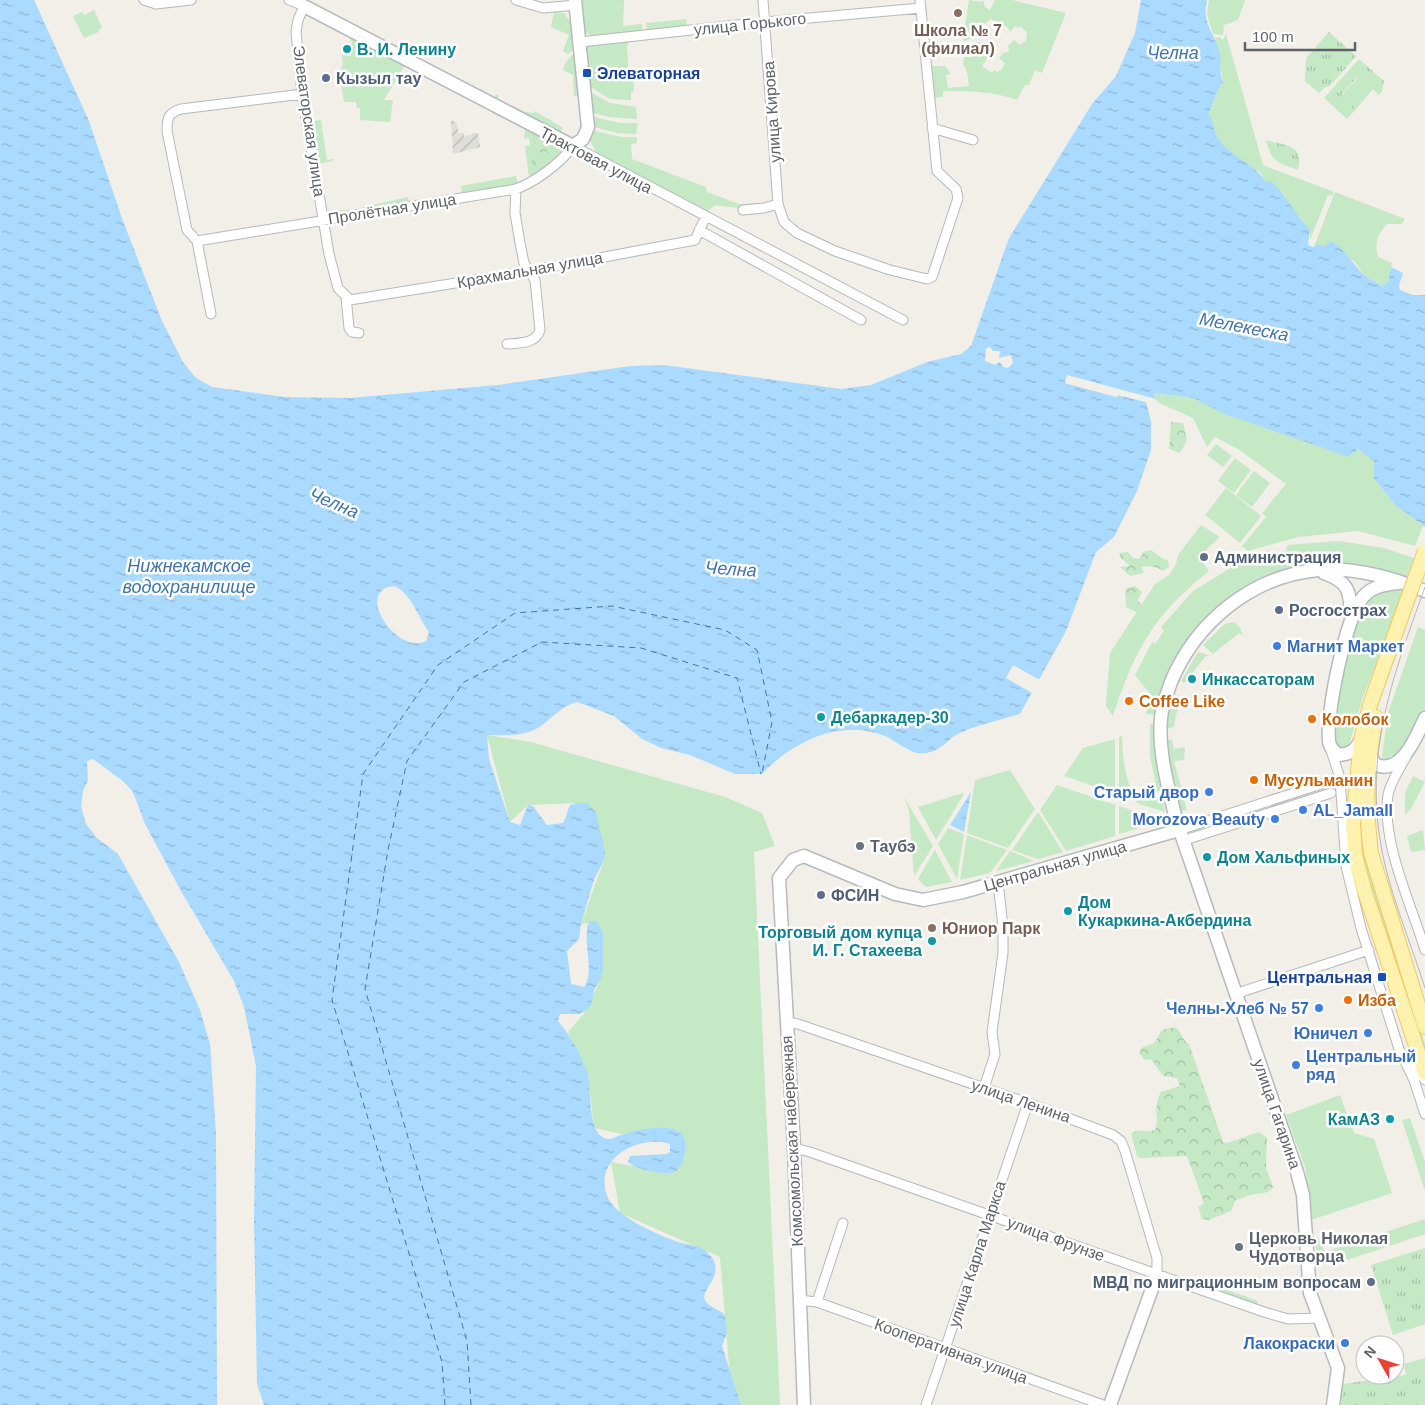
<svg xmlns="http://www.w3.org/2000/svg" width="1425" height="1405" font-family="Arial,sans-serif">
<defs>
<pattern id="industrial-furrows" width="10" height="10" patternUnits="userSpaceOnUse" patternTransform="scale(1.25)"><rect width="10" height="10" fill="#e0deda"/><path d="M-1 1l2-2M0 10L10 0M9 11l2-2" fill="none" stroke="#b9b8b5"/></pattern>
<pattern id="forest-crowns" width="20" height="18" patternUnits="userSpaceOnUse" patternTransform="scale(1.25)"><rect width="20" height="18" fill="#c5e8c5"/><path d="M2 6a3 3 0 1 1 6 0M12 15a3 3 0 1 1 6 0" fill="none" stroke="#a3c0a4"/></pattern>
<pattern id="park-tufts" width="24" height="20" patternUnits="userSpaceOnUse" patternTransform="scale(1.25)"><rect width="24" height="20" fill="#c5e8c5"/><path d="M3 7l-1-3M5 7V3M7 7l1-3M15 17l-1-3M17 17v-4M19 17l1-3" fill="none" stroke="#a3c0a4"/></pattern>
<pattern id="water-ripples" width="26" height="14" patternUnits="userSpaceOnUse" patternTransform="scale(1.25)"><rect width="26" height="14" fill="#aadaff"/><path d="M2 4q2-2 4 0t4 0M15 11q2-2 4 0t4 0" fill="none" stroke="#8eb4d2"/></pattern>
</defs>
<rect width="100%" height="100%" fill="#f1efe8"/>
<path fill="url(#industrial-furrows)" d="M451 120 457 123 459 139V133H464V138L467 135H472V133H478L480 147 453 154Z"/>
<path fill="#c5e8c5" d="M579 0H624L623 26 642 24V31L592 36 585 32Z
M969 0 981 2 983 0 985 7 990 10 995 0H1012L1066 13 1042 73 1035 70 1029 85H1025L1017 100C993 91 969 91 943 91V97L934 98 930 66H945L951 74 946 75 948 88 969 86 967 72 963 64 964 57H973V47L977 42H981L988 48 986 52 989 56 982 66 992 73 994 70 997 72 1002 69 1005 63 999 58 1003 53 1009 52 1008 46 1014 40 1020 45 1026 41 1027 32 1020 26 1018 28 1015 26 1010 32 1007 27 991 19 983 25 975 22 973 28 977 32 972 38 964 41 962 32 927 35 926 24 965 27Z
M1209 0H1245L1238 20 1224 25 1223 35 1213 34 1207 14Z
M94 10 102 28 98 30 99 32 84 38 73 16 82 12 84 15Z
M554 12 564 13 571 23 575 47 569 54 563 51 569 35 551 27Z
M686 19 687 25 647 30 646 23Z
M1226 34 1263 165 1334 192 1332 196 1328 195 1310 240V229L1289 205 1283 193 1265 182 1260 172 1251 168 1232 153 1218 139 1209 114C1214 103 1216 92 1223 82L1215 38 1219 37 1223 40Z
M352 35 405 65 384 100H393L390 122 360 120V108H357L356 102H344L339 72 343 65 342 55 351 56 352 43 350 39Z
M642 38 643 40 629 41 627 47 629 75H633L634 91 631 92V100L610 99 589 86 585 49 589 45Z
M575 51 580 96H574L573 75 563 70 564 65Z
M1359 76 1373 89 1356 109 1341 96Z
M588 91 610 103 636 107 637 119 609 117 590 112Z
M496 94 499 96 498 99 525 112 534 113 535 111 563 128 559 134 493 101Z
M493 110 562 146 564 151 561 156 529 178 525 146 530 145 529 138 524 139 525 129 492 113Z
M590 116 620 123H638L636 134 617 133 591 126Z
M321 120 327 160 333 159V161L317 164 311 121Z
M591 130 621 137H637V143L631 144 632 159 706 187 707 192 739 204 768 203C756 212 730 207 715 205L706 213 597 154 590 140Z
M516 176 518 185 462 194 461 186Z
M1335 192 1405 219 1402 224H1387C1378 233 1374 244 1378 257L1392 263 1388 283 1382 286 1364 275 1354 261 1347 258 1343 250 1324 246 1314 247Z
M408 197 409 202 333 215 325 210H351Z
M1154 393 1193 398 1222 413 1358 449 1374 461 1373 477 1395 505 1423 526 1415 546 1358 531 1298 537 1248 551 1242 546 1266 517 1262 513 1286 484 1238 449 1215 437 1207 447 1193 418 1157 402Z
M1216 444 1232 456 1223 467 1207 455Z
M1235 458 1251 470 1234 493 1218 481Z
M1254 471 1270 483 1252 507 1236 495Z
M1226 488 1261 516 1240 543 1205 515Z
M1201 525 1220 537 1199 557 1209 571C1152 617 1136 648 1113 716L1106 706 1110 653 1155 584 1169 575 1176 564 1178 555Z
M1339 541 1384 548 1414 558 1406 580 1298 571 1205 624 1156 715 1146 714 1150 694 1135 675 1152 642 1155 644 1164 631 1161 627 1193 591 1247 558 1269 550 1272 553 1286 551 1287 545Z
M1396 588 1403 589 1397 613 1363 697 1347 752 1334 749 1337 691 1356 622 1366 600 1386 590Z
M1234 622 1240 627 1243 636 1239 633 1213 654 1203 645 1225 624Z
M1418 627 1425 630V709L1406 748 1398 756H1390L1385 763H1381L1388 713Z
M1198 652 1211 656H1206L1184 683 1181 681Z
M1177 695 1184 702C1176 709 1176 715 1174 727L1166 729V716L1172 698Z
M1155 723 1164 792 1157 791 1150 756V724Z
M487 735 531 742 725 797 762 813 775 846 754 852 780 1405H739L730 1377 720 1257 620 1213 611 1162 670 1173 678 1130 622 1134 594 1128 588 1073 568 1032 586 1011 600 981 597 922 581 924 604 860 578 803 528 805 510 822Z
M1122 736C1122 753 1126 789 1138 800L1157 797 1162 799 1165 812 1139 804 1131 797 1119 794V737Z
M1115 739V793L1064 776 1083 748Z
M1166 740H1172L1174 749 1185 747 1184 760 1174 761 1187 810 1180 811 1170 774Z
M1010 770 1035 809 1008 848 967 833 975 780Z
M1413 776 1425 782 1411 809 1405 814V793Z
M1057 785 1115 805V836L1066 851 1040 810Z
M1361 786 1365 856 1425 1044V1057L1366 875 1359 842Z
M963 793 964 794 936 840 918 807Z
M904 797 933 846 914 876 909 810Z
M1119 806 1162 821 1119 834Z
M1038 812 1063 852 1038 859 1012 850Z
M948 828 964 834 957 879 938 844Z
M1423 830 1425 850 1411 852 1407 836Z
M967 835 1007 850 990 873 960 880Z
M935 850 952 882 926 887 918 879Z
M1010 851 1034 861 996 871Z
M1340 1095 1354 1133 1374 1139 1392 1193 1308 1221 1306 1170 1286 1115Z
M1410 1118 1425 1162V1191L1402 1120Z
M1425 1219V1234L1344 1261 1339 1251 1319 1259 1313 1238 1318 1237 1325 1252Z
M1194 1278 1258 1301 1257 1306 1193 1283Z"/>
<path fill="url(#forest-crowns)" d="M532 132 558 143 561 151 558 155 560 156 554 162 547 160 544 164V168H535L530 165 533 158H538L539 156 543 157 544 155 548 156 547 151 541 153 531 146 532 142H537L532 137Z
M1171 422 1183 423 1187 440 1180 453 1169 449Z
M1151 550 1163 559 1168 560 1169 567 1163 571C1156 566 1150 566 1141 567L1144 573 1130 576 1120 567 1130 566 1121 558 1119 553 1128 552 1133 558 1140 559 1143 552Z
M1135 586 1142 592 1138 600 1141 604 1140 610 1136 612 1126 607 1125 589Z
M1175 1027C1182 1031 1181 1040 1189 1044L1223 1142 1227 1143 1259 1132 1267 1138 1266 1168 1273 1187C1267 1196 1260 1192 1251 1195 1246 1196 1240 1199 1235 1201L1231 1211 1209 1220 1202 1219 1198 1207 1204 1203 1187 1156 1140 1158 1137 1156 1131 1134C1137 1128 1147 1133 1155 1130 1160 1118 1152 1109 1161 1092L1180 1086 1177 1078 1163 1076 1151 1059 1144 1060 1140 1053 1141 1048C1159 1040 1152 1047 1162 1030Z"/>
<path fill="url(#park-tufts)" d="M1329 32 1356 56 1330 86 1325 87 1319 93 1305 81 1306 58Z
M1359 59 1384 81 1382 91 1379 95 1358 76 1341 95 1356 109 1347 119 1324 98Z
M1266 140C1282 146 1305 142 1298 170 1277 162 1272 163 1266 140Z
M1425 1248V1324L1393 1335 1371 1265Z
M1425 1358V1405H1339L1343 1384 1406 1375 1404 1364Z"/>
<path fill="url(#water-ripples)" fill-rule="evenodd" d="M0 0H34L89 121 123 221 162 321 183 362 196 378 212 387 284 397 349 398 498 385 630 366 664 365 841 389 871 385 927 362 961 354 971 346 1009 238 1092 104 1116 76 1135 33 1141 0H1207C1201 26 1216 32 1220 55 1221 65 1219 73 1223 82 1216 92 1214 103 1209 113 1213 121 1214 132 1219 139 1231 157 1255 164 1265 181L1272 182C1287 196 1295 215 1310 229L1308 245 1314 247 1317 244 1324 246 1331 241C1344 247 1354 266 1364 275 1369 279 1376 282 1382 286L1388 283 1391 267 1403 273 1399 285 1400 290 1413 295H1425V527L1395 505 1373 477 1374 461 1358 449 1349 457 1222 413 1193 398 1154 393 1156 399 1146 398 1067 376 1065 383 1117 397 1118 395 1146 402 1151 421V450L1137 491 1114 537 1096 552 1066 631 1020 714C1001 720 981 724 962 732 949 737 942 751 926 753 912 756 898 742 885 736 839 718 793 742 762 774H735L690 755 661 748 642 739 614 716 577 702C562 706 553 717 541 726 526 737 504 735 487 735L489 759 510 822 520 825 528 805 533 806 547 825 563 823C572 808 562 802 587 803L596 812 605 852 604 860 594 880 581 924 579 939 567 951 571 984 584 987C596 971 581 940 589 921H597L603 933V970L600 981 595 988 591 1005 586 1011 579 1014H560L558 1021C571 1036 580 1053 587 1071 593 1088 585 1140 611 1139 628 1131 668 1121 683 1134 687 1144 686 1163 676 1171 668 1177 635 1169 628 1162L630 1156 667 1154 670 1152V1144C639 1134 591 1159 608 1198 617 1217 658 1235 678 1242 689 1245 701 1245 709 1254 729 1276 697 1289 706 1302 711 1308 719 1309 725 1315L727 1333 722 1346 741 1405H264L257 1384 254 1222 256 1066 244 1007 234 981 181 891 145 824 133 792 124 782 93 759 87 761 88 780 83 791 81 806 86 824 97 838 118 854 179 962 200 1010 210 1044 216 1134 217 1405H0ZM990 347 993 351H1000L999 358 1011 355 1013 363 1008 368 1003 367 1000 362 995 365 985 361 986 348ZM394 586C411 593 418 617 429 632L426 641C397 656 353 590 394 586Z
M971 792 964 832 950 825Z"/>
<path fill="#f1efe8" d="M1067 375 1156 399V401L1146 402 1118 395 1117 397 1065 383Z
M1013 665 1040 680 1032 693 1006 678Z"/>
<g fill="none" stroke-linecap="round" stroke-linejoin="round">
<path stroke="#4174aa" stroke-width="1" stroke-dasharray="6 5" stroke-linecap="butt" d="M445 1405 442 1362 332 1000 363 774 438 665 515 613 612 606 725 630 757 650 772 722 762 774
M471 1405 467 1341 365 989 388 850 407 761 464 682 542 642 641 648 737 678 761 774"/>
<g stroke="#b5b8bc" stroke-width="11">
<path id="street" d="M144 0 156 4 191 0
M289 0 304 6 298 20 296 32 302 94 329 254 338 288 350 300 530 271 695 240 705 218
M516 0 543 8 576 5
M763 0 778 204 784 222 797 233 835 251 890 270 927 279 932 277 958 198 956 189 937 171 920 0
M580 42 765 22 921 8
M932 128 973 140
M743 210 764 208 778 204
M699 230 861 320
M197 241 516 189C535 182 561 163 573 146L903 320
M346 297 349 328 352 332 359 333
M211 314 197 241 187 230 167 131C167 118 168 113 181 109L302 94
M507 344C519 343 536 344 540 330L535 280 524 263 520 243 515 213 516 189
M1330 747 1340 778 1346 866 1361 928 1399 1049 1414 1080 1425 1114
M1406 757C1400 768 1390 783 1388 795 1381 842 1412 906 1425 950
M1179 830 1340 778
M1182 841 1331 793
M1235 994 1369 950
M786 1022 798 1024 1028 1103 1113 1135 1121 1141 1125 1151 1157 1258V1275
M1404 1055 1425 1080
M984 1088 995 1054 992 1032 1003 953V927L998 882
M794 1148 810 1152 1264 1312 1288 1319 1320 1318
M799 1300 817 1302 1103 1405
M817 1302 843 1223
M926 1405 1028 1103"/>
</g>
<g stroke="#b6babf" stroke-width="15">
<path id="secondary" d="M304 6 573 146 583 139 588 127 575 0
M1324 573C1349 582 1350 591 1351 616
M1361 740C1355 750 1351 754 1339 755 1334 751 1329 747 1329 740 1326 713 1346 616 1363 597 1372 586 1384 585 1398 583
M1368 753 1376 765C1402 775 1417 735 1425 718
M804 1405 794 1148 779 878 793 860 804 856 895 894 923 900 963 892 1179 830
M1110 1405 1157 1275
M1333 1405 1338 1368 1310 1293 1303 1195 1297 1172 1176 819C1168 787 1158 752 1161 718 1162 706 1167 694 1171 682 1196 622 1252 576 1318 570 1355 567 1391 577 1425 591"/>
</g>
<g stroke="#f2c960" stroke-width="16">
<path id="primary" d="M1403 612 1370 705 1361 740 1353 824 1355 855 1364 889 1425 1073
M1376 717C1366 763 1365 806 1371 853L1425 1027"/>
</g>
<use href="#street" stroke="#fff" stroke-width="9"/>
<use href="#secondary" stroke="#fff" stroke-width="12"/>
<use href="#primary" stroke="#fff2af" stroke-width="14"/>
<path stroke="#b6b7b8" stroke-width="1" d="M1425 587C1390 684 1361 761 1385 865 1395 906 1412 947 1425 988"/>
<g stroke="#f2c960" stroke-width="16" stroke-linecap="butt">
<path id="primary-bridge" d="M1403 612 1425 551"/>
</g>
<use href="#primary-bridge" stroke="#fff2af" stroke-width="14"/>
</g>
<g fill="#8d6e63" stroke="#fff" stroke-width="2">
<circle cx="958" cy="13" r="5"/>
<circle cx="932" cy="928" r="5"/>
</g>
<g fill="#0f9aa8" stroke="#fff" stroke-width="2">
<circle cx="347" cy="49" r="5"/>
<circle cx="1192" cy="679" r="5"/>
<circle cx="821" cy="717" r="5"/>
<circle cx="1207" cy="857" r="5"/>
<circle cx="1068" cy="911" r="5"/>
<circle cx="932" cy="941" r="5"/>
<circle cx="1390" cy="1119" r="5"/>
</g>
<g fill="#1a4fb4" stroke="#fff" stroke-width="2">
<rect x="582" y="68" width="10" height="10" rx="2.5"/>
<rect x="1377" y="972" width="10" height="10" rx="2.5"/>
</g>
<g fill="#5c6f8a" stroke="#fff" stroke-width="2">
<circle cx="326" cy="78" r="5"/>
<circle cx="1204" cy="557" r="5"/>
<circle cx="1279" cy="610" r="5"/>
<circle cx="821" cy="895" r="5"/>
<circle cx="1371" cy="1282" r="5"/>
</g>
<g fill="#3f7fe0" stroke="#fff" stroke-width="2">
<circle cx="1277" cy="646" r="5"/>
<circle cx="1209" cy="792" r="5"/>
<circle cx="1303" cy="810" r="5"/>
<circle cx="1275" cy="819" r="5"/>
<circle cx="1319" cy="1008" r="5"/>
<circle cx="1368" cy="1033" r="5"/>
<circle cx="1296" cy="1065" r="5"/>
<circle cx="1345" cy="1343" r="5"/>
</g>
<g fill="#e8710a" stroke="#fff" stroke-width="2">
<circle cx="1129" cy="701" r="5"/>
<circle cx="1312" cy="719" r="5"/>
<circle cx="1254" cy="780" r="5"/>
<circle cx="1348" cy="1000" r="5"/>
</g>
<g fill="#6b7280" stroke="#fff" stroke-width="2">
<circle cx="860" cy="846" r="5"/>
<circle cx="1239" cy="1247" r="5"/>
</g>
<g text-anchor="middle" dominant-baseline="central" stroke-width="5" stroke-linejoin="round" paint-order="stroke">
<g font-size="16" fill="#5f6368" stroke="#fff">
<text transform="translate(750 24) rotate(-6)">улица Горького</text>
<text transform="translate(772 112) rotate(-94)">улица Кирова</text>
<text transform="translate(309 121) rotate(82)">Элеваторская улица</text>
<text transform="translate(596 160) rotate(28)">Трактовая улица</text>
<text transform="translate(392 209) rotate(-9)">Пролётная улица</text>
<text transform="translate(530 270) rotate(-10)">Крахмальная улица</text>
<text transform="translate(1055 866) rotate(-16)">Центральная улица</text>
<text transform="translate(1021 1101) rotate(19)">улица Ленина</text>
<text transform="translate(1277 1114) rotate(71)">улица Гагарина</text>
<text transform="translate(792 1141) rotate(-93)">Комсомольская набережная</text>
<text transform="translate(1056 1239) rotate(20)">улица Фрунзе</text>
<text transform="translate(977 1254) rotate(-72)">улица Карла Маркса</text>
<text transform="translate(951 1351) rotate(20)">Кооперативная улица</text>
</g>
<g font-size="16" font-weight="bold" fill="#785e54" stroke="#fff">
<text x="958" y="30">Школа № 7<tspan x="958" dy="18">(филиал)</tspan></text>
<text x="942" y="928" text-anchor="start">Юниор Парк</text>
</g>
<g font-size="16" font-weight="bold" fill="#0d838f" stroke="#fff" text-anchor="start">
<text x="357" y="49">В. И. Ленину</text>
<text x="1202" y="679">Инкассаторам</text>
<text x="831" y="717">Дебаркадер-30</text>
<text x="1217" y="857">Дом Хальфиных</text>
<text x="1078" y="902">Дом<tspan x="1078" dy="18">Кукаркина-Акбердина</tspan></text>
<text x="922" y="932" text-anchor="end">Торговый дом купца<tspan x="922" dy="18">И. Г. Стахеева</tspan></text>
<text x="1380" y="1119" text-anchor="end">КамАЗ</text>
</g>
<g font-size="16" font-weight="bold" fill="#164399" stroke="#fff" text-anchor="start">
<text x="597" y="73">Элеваторная</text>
<text x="1372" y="977" text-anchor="end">Центральная</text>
</g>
<g font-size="16" font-weight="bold" fill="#4e5e75" stroke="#fff" text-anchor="start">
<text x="336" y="78">Кызыл тау</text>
<text x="1214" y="557">Администрация</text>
<text x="1289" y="610">Росгосстрах</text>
<text x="831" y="895">ФСИН</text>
<text x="1361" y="1282" text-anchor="end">МВД по миграционным вопросам</text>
</g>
<g font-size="16" font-weight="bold" fill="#366cbe" stroke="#fff" text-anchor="end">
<text x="1287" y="646" text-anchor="start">Магнит Маркет</text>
<text x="1199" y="792">Старый двор</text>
<text x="1313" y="810" text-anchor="start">AL_Jamall</text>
<text x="1265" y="819">Morozova Beauty</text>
<text x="1309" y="1008">Челны-Хлеб № 57</text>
<text x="1358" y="1033">Юничел</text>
<text x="1306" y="1056" text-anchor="start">Центральный<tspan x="1306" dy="18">ряд</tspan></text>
<text x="1335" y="1343">Лакокраски</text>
</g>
<g font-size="16" font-weight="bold" fill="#c56008" stroke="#fff" text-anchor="start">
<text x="1139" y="701">Coffee Like</text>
<text x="1322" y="719">Колобок</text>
<text x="1264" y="780">Мусульманин</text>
<text x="1358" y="1000">Изба</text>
</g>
<g font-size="16" font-weight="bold" fill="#5b616d" stroke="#fff" text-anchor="start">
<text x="870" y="846">Таубэ</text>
<text x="1249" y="1238">Церковь Николая<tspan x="1249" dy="18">Чудотворца</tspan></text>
</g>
<g font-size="18" font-style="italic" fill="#4174aa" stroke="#fff">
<text x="1173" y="53">Челна</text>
<text transform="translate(1244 327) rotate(11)">Мелекеска</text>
<text transform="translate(334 503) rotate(23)">Челна</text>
<text x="189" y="566">Нижнекамское<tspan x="189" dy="21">водохранилище</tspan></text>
<text transform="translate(731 569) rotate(4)">Челна</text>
</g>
</g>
<g transform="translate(1380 1360) rotate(309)"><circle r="24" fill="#ffffff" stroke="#bfc1c3"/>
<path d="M0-4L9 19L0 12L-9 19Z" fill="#ea4335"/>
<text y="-8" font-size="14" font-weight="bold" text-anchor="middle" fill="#5f6368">N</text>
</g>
<path d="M1245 42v8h110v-8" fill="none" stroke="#5f6368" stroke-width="2.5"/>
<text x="1252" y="42" font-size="15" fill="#5f6368" stroke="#ffffff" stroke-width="4" paint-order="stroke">100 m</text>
</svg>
